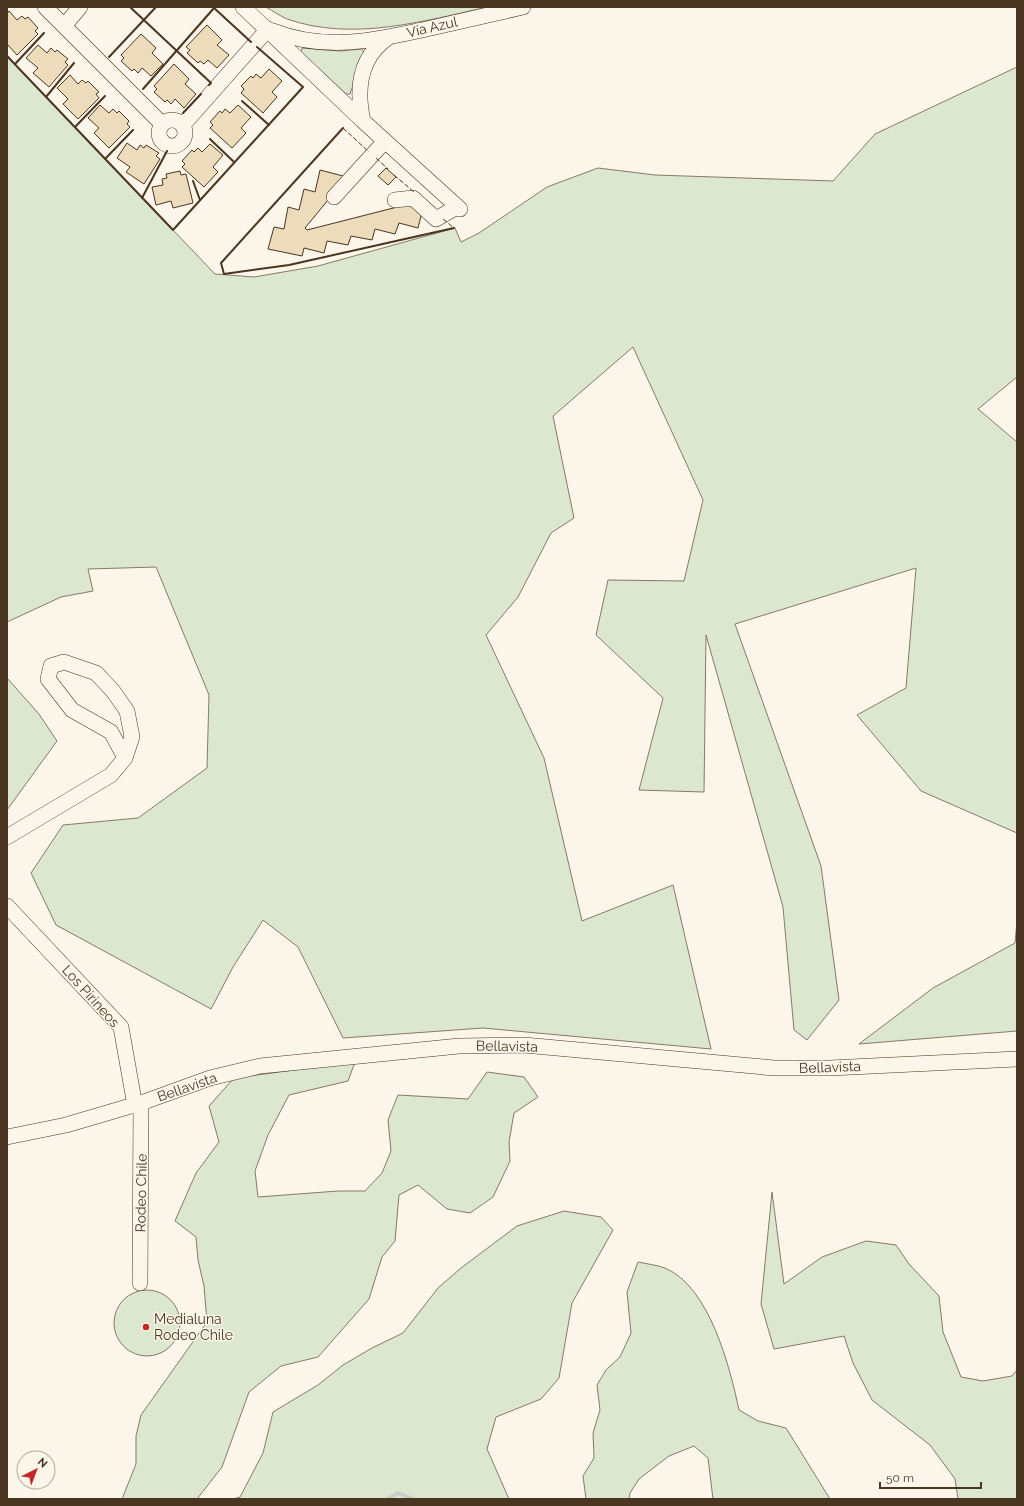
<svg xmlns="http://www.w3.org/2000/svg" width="1024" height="1506" font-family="Raleway,sans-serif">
<rect width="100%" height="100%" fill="#fbf6e9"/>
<path fill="#dce7d0" stroke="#887966" d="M266 7H488C423 21 353 42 287 19 280 16 273 11 266 7Z
M302 48 340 51 362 49 364 52 350 94H346L301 52Z
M7 56 215 274 254 277 318 266 455 228 461 242 479 233 547 187 598 168 655 175 833 181 875 134 1017 67V377L978 409 1017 442V833L921 791 857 715 906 688 916 568 735 624 821 866 839 1000 807 1040 794 1030 783 907 706 635 704 792 639 790 663 698 596 635 608 580 684 581 703 500 633 347 553 416 574 518 551 533 518 597 486 635 544 758 582 921 673 885 711 1049 483 1028 343 1038 298 947 263 920 233 967 211 1009 56 925 31 873 63 825 138 818 207 768 209 695 156 567 88 569 93 591 61 597 7 622Z
M7 678 39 714 57 741 7 810Z
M1017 921V1031L859 1044 933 988 1015 943Z
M355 1062 348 1081 289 1095 268 1135 255 1171 258 1197 338 1191H365L382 1173 391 1151 388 1120 398 1095 468 1099 487 1072 524 1077 538 1097 514 1113 509 1142 510 1161 493 1197 470 1213 447 1209 418 1185 399 1195 395 1241 382 1257 369 1299 318 1357 281 1366 249 1392 222 1467 197 1499H122L136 1464V1436L141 1415 207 1322 204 1286 198 1260 196 1237 175 1221 196 1173 219 1142 209 1106 234 1078Z
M772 1192 784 1284 822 1257 866 1241 896 1245 909 1264 939 1296 943 1332 961 1377 983 1381 1012 1376 1017 1370V1499H958L955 1479 930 1445 872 1400 853 1363 844 1336 774 1349 761 1304Z
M564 1211 601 1217 613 1230 572 1303 559 1378 541 1399 496 1417 487 1449 509 1499H233L240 1497 263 1453 273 1412 318 1385 343 1365 372 1348 403 1333 438 1288 461 1268 517 1226Z
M638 1262C647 1264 657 1265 665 1268 710 1287 730 1368 739 1410L758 1421 786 1428 830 1499H713L708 1458 694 1446 669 1456 639 1479 630 1493 629 1499H586L583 1476 594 1458 593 1433 600 1410 597 1385 606 1370 620 1357 631 1333 627 1292Z
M114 1323a33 33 0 1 1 66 0a33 33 0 1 1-66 0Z"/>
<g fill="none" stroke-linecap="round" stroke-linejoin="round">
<path stroke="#c9cecd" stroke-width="4" d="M387 1499 398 1493 413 1499"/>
</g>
<path fill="#ecdcbc" stroke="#4a3520" d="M9 11 17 20 22 16 25 19 28 17 38 28 35 31 38 34 17 55 7 44V14Z
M207 25 222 40 217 45 229 55 217 68 208 60 204 64 200 61 198 63 187 53 190 50 186 47Z
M141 34 156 48 152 53 163 64 151 76 142 68 138 73 134 69 132 71 121 61 124 58 121 55Z
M38 45 47 53 51 48 55 52 57 50 68 59 65 62 68 65 49 87 33 73 38 68 26 58Z
M174 64 189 79 185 84 196 94 184 108 175 99 171 104 167 100 165 102 154 92 157 89 154 86Z
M269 69 282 81 272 92 277 97 263 113 241 93 244 89 241 86 251 76 253 78 256 74 261 78Z
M70 75 78 84 82 80 86 83 88 81 99 92 96 94 99 98 78 119 63 104 68 99 57 88Z
M100 105 109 113 113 109 117 113 119 111 129 121 127 124 130 127 109 148 94 133 99 128 88 118Z
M238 105 251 117 241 128 246 133 232 148 210 128 213 125 210 122 220 111 222 113 225 109 230 113Z
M127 143 137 150 140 145 144 148 146 145 159 153 156 156 160 159 144 184 126 172 130 167 117 158Z
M210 144 223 155 213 167 218 172 204 187 182 167 185 164 182 161 192 150 194 152 198 148 202 152Z
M386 168 396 177 388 185 378 176Z
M320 170 347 177 305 228 307 230 413 203 422 212 418 228 399 223 395 234 375 229 372 240 351 236 348 245 327 241 324 253 304 248 302 256 268 249 274 227 284 229 288 207 299 210 304 189 315 192Z
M180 171 181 175 186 174 193 203 173 208 171 201 156 205 152 187 163 185 162 179 167 178 166 174Z"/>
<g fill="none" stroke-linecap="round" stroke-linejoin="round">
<g stroke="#4a3520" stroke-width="16">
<path id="minor" d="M45 7 162 124
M243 7 363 121 460 209
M64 26 80 7
M273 31C326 52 377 40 431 28 461 21 492 14 523 7
M159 133a13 13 0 1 1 26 0a13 13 0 1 1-26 0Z
M363 121C356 89 359 57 389 37
M183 125 268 29
M334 197 385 141
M395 200 413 198 436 219 457 207
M7 837 111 775 125 758 132 737 127 711 113 691 96 673 64 662 51 666 48 679 72 710 111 732 125 758
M7 906 121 1027 135 1106
M7 1137 66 1125 141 1103 210 1078 260 1066 459 1046 524 1045 774 1068H830L1017 1059
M140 1283 141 1103"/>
</g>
<use href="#minor" stroke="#fbf6e9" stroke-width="15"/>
<path stroke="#4a3520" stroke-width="1" stroke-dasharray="5 2" stroke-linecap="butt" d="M343 128 369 152
M376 158 388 169
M394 175 414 192
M443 219 454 228"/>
<path stroke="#4a3520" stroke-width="2" d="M130 7 211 83 209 85
M213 7 251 42
M7 56 173 230 303 87 257 47
M109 57 156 7
M15 64 44 33
M143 89 214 8
M46 97 74 63
M242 101 269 125
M183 113 201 94
M75 127 105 96
M343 128 221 263 224 274 289 265 454 228
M210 139 234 162
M105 159 133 130
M193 181 200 200
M142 198 167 151"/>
</g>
<circle fill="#c62828" stroke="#fbf6e9" stroke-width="1.5" cx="146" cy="1327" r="4"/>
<g text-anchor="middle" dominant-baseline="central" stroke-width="3" stroke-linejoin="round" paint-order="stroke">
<g font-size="14" fill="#4a3520" stroke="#fbf6e9">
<text transform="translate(432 27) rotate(-13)">Vía Azul</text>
<text transform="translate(91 996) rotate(48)">Los Pirineos</text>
<text transform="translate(507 1046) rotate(1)">Bellavista</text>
<text transform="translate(830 1067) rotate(-2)">Bellavista</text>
<text transform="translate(187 1087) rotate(-19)">Bellavista</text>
<text transform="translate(141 1193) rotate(-89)">Rodeo Chile</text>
</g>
<g font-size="14" fill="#4a3520" stroke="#fbf6e9" text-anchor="start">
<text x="154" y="1319">Medialuna<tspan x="154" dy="16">Rodeo Chile</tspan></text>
</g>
</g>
<rect width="1024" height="1506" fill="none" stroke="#4a3520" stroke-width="16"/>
<g transform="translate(36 1470) rotate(42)"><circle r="19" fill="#fbf6e9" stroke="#b4a999"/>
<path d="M0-3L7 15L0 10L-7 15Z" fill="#c62828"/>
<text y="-6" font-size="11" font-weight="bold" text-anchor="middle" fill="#4a3520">N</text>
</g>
<path d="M880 1482v6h101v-6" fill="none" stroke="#4a3520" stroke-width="2"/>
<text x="886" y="1482" font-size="12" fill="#4a3520" stroke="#fbf6e9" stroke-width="3" paint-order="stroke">50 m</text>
</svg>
